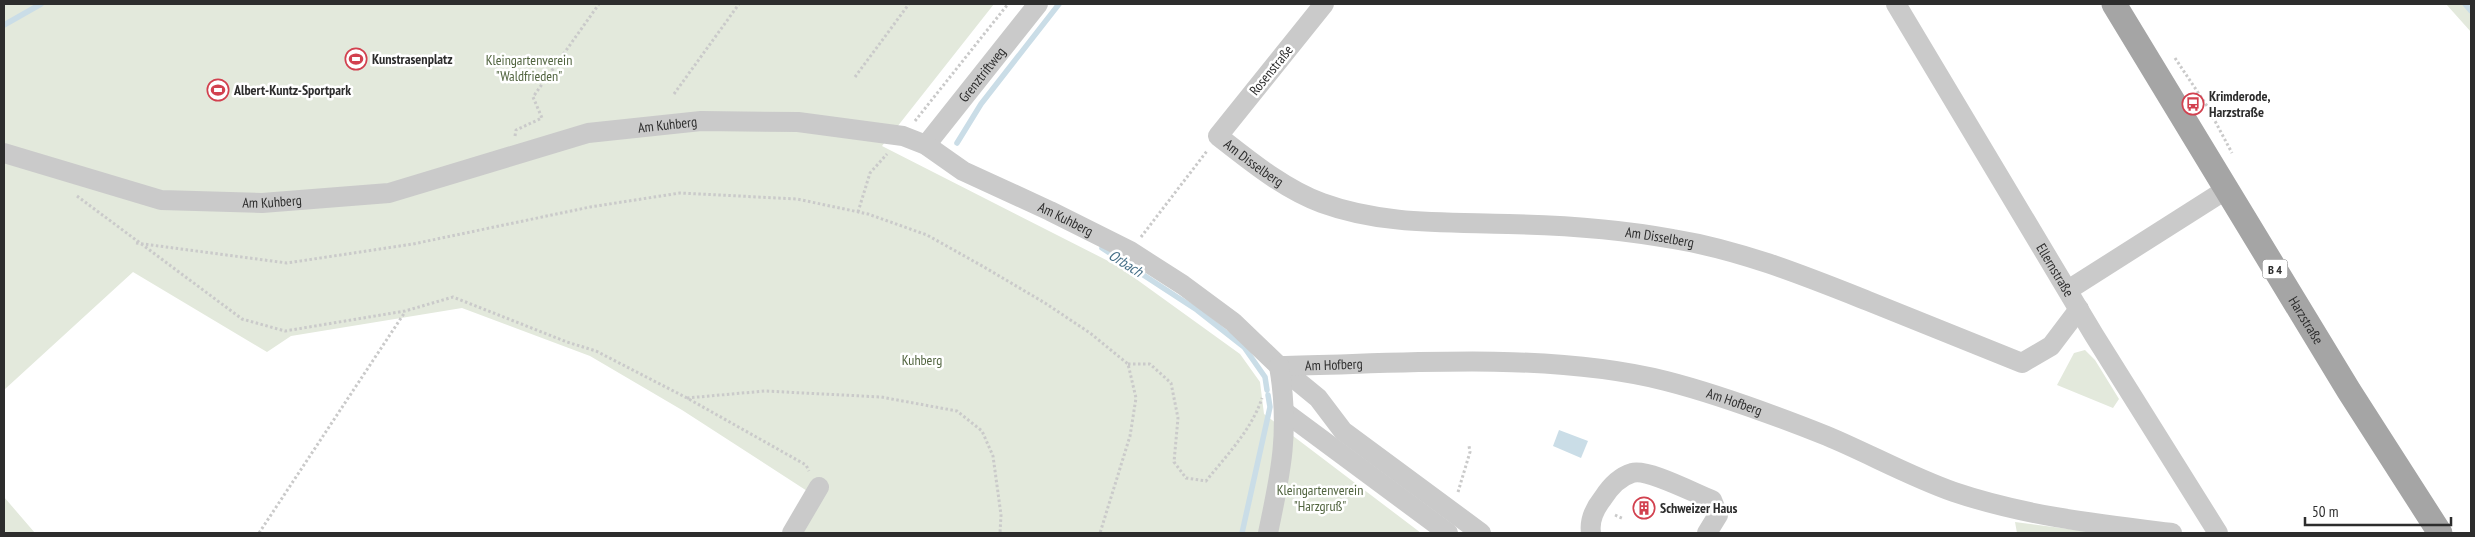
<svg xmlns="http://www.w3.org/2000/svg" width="2475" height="537" font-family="'PT Sans Narrow',sans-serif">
<rect width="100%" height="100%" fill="#fff"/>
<path fill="#e3e9dc" d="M4 4H994L882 146 1118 266 1240 354 1260 382 1264 414 1421 533H801L821 500 682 410 590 356 462 308 291 336 267 352 133 272 4 390Z
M2446 4H2471V32Z
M2085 350 2095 360 2119 399 2113 408 2057 385 2074 353Z
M4 497 35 533H4Z
M2015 522 2100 533H2017Z"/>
<path fill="#cadde7" d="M1559 430 1588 441 1581 458 1553 446Z"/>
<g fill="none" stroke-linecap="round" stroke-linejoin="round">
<path stroke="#cadde7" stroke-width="5.5" d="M2465 4 2471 11
M4 25 41 4
M957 143 981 104 1059 4
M1102 248 1197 310 1244 347 1265 377 1267 390
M1242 533 1270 407 1268 395"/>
<path stroke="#cacaca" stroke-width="3" stroke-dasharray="2.5 2.5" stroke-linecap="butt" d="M2175 58 2207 106 2232 153
M855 77 909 4
M674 94 739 4
M915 121 1008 4
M515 136 516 130 542 118 533 97 599 4
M77 196 242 319 285 331 405 311 453 297 567 342 596 351 687 398 806 465 809 471
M858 212 870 173 887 154
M1141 237 1207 151
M136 243 287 263 413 244 590 207 680 193 797 199 868 214 927 235 984 267 1045 303 1090 333 1128 364 1136 398 1130 436 1100 533
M1128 364H1150L1171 383 1178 418 1174 462 1186 478 1206 481C1227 455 1252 429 1262 398
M687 398 765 391 881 397 957 411 982 431 993 456 1001 515 1000 533
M1458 492 1470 452 1469 446
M1615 515 1624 519
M259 533 405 312"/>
<g stroke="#cacaca" stroke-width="20">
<path id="s1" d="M1324 4 1218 136C1250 161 1284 189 1322 203 1382 225 1445 222 1508 224 1563 225 1619 229 1673 239 1741 250 1805 276 1868 301 1919 322 1971 342 2022 363L2051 346 2079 309"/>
<path id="s2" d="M1896 4 2094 335 2218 533"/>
<path id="s3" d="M926 145 1038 4"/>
<path id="s4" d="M4 153 161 200 262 203 389 193 588 133 701 121 798 122 903 136 926 145 963 171 1050 211 1130 251 1183 285 1233 322 1279 366 1318 398 1343 431 1481 533"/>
<path d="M2068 290 2227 189"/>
<path id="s5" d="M1279 366C1401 364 1547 351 1666 381 1721 395 1774 415 1827 436 1870 454 1911 477 1954 492 2025 516 2098 524 2172 533"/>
<path d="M1286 413 1448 533"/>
<path d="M792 533 819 487"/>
<path d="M1268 533C1281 472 1290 430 1279 366"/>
<path d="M1591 533C1589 520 1595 508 1603 498 1610 487 1619 477 1632 473 1647 468 1696 494 1712 500L1718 515 1707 533"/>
</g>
<path stroke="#a5a5a5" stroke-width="25" id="s6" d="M2114 4 2349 391 2440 533"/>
</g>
<defs>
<g id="stadium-ring" transform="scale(1.125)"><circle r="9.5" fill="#fff" stroke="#d2414f" stroke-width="1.5"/><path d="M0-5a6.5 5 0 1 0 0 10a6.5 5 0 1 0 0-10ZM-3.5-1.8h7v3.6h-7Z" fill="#d2414f"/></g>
<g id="bus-ring" transform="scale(1.125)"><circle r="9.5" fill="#fff" stroke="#d2414f" stroke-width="1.5"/><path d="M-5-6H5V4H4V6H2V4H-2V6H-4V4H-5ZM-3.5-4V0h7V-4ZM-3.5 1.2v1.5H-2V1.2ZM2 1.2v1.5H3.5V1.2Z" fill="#d2414f"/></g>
<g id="building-ring" transform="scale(1.125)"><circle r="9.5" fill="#fff" stroke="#d2414f" stroke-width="1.5"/><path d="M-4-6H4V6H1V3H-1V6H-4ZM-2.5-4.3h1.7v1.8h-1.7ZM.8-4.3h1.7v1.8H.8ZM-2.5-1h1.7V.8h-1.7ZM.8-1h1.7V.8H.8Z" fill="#d2414f"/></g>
</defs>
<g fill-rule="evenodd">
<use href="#stadium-ring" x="356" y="59"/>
<use href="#stadium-ring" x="218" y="90"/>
<use href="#bus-ring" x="2193" y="104"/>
<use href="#building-ring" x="1644" y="508"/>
</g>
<g text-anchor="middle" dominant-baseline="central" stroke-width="5" stroke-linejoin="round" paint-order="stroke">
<rect fill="#fff" stroke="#6c6c6c" stroke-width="1" x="2262.5" y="259.5" width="25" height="19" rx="4"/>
<g font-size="12" font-weight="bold" fill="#2d2d2d">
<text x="2275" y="269">B 4</text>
</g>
<g font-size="14" font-weight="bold" fill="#2d2d2d" stroke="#fff" text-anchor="start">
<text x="372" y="59">Kunstrasenplatz</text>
<text x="234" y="90">Albert-Kuntz-Sportpark</text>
<text x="2209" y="96">Krimderode,<tspan x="2209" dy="16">Harzstraße</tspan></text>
<text x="1660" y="508">Schweizer Haus</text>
</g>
<g font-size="14" fill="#51643f" stroke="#fff">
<text x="529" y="60">Kleingartenverein<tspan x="529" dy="16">"Waldfrieden"</tspan></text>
<text x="922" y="360">Kuhberg</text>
<text x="1320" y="490">Kleingartenverein<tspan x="1320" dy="16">"Harzgruß"</tspan></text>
</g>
<g font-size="14" fill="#2d2d2d" stroke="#fff">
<text transform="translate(1271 70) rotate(-51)">Rosenstraße</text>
<text stroke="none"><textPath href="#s3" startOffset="90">Grenztriftweg</textPath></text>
<text stroke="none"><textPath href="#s4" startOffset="680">Am Kuhberg</textPath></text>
<text stroke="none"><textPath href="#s1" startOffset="214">Am Disselberg</textPath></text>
<text stroke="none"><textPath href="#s4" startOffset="275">Am Kuhberg</textPath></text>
<text stroke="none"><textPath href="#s4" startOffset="1100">Am Kuhberg</textPath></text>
<text stroke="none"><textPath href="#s1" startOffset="634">Am Disselberg</textPath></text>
<text stroke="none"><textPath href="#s2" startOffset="310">Ellernstraße</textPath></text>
<text stroke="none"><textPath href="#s6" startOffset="370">Harzstraße</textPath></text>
<text stroke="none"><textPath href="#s5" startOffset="55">Am Hofberg</textPath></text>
<text stroke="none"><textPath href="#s5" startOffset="460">Am Hofberg</textPath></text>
</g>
<g font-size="15" font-style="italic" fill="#446e86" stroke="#fff">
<text transform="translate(1126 263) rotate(32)">Orbach</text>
</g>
</g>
<rect width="2475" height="537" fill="none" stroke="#2d2d2d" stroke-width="10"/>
<path d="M2305 517v8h146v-8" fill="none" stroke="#2d2d2d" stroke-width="2.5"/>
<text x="2312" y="517" font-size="15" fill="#2d2d2d" stroke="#ffffff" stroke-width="4" paint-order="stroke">50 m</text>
</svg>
